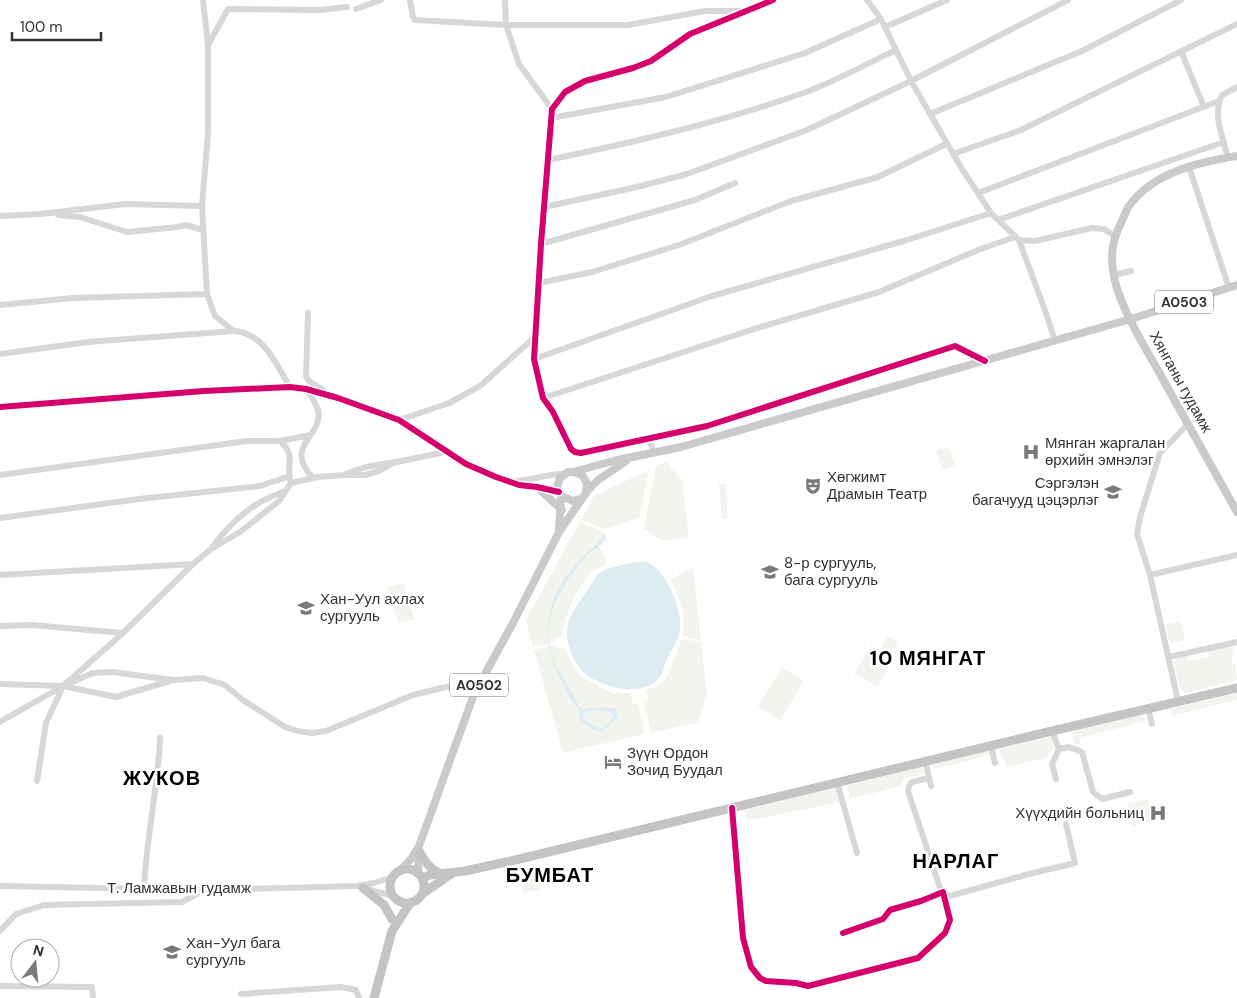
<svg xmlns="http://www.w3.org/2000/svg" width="1237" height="998" font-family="'DM Sans',sans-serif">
<rect width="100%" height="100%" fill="#fff"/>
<path fill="#f1f5ed" d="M949 447 956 466 942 470 936 451Z
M666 462 682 480 689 538 661 541 644 528 656 466Z
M649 470 639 518 605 529 581 520 594 496Z
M719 484H725L728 519H722Z
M580 522 604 532 608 540 599 546 607 564C604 566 599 567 596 569 579 581 564 616 562 635L554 638V642L533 647 526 620Z
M693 567 701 640 682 636C687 614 679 599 671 579Z
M802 570 811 575 802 591 792 585Z
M404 583 414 619 398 623 387 588Z
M1180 621 1185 640 1172 643 1169 641 1166 625 1171 622 1172 623Z
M888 636 898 642 889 657 893 660 877 687 854 673 871 646 879 651Z
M682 639 701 642 707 694 698 722 651 733 644 702 649 700 646 690C650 688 655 688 658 686 671 678 676 652 682 639Z
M555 645 557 649 565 647 572 665 581 676 594 684 613 693H630L633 704 638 703 645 734 563 753 534 650Z
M1232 645 1234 654 1231 656 1233 664H1236L1237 680 1185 693 1180 690 1174 664 1176 658 1187 655 1189 661 1208 657 1207 651Z
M782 667 804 681 780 720 758 706Z
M1237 693V700L1172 716 1171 709Z
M1143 714 1146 721 1079 738 1080 744 1075 745 1072 732Z
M1051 737 1054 747 1045 758 1006 767 999 749Z
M990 750 991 755 934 769 932 765Z
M921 767 924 774 904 779 901 786 850 799 847 786Z
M837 788 841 802 747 821 744 810Z
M1148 799 1153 821 1132 826 1127 804Z
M536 866 540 890 523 892 520 870Z"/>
<path fill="#ddebf3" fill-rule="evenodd" d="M605 535 607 536C603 540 601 545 597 548 594 551 590 551 588 554 561 585 535 623 556 665 558 671 563 676 566 682 572 690 575 700 581 709L603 707 616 709 618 716 602 732 595 731 580 721C579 717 580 712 579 710 578 707 576 706 574 704 566 690 557 674 552 659 537 614 561 574 595 546 599 543 599 540 605 535ZM594 710 611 712 615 715 604 728 599 729 583 719 584 713Z
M636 562C639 562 644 561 647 562 667 570 683 612 680 631 678 641 671 650 667 659 664 665 664 671 660 677 649 693 620 691 604 684 598 681 589 678 584 673 573 662 564 640 568 624 571 613 582 597 589 588 592 584 594 579 597 575 606 566 624 565 636 562Z"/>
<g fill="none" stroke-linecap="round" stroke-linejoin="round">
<path stroke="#d7d7d7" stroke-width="6" d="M203 0 208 45
M410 0 413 17 415 20 506 25H628L705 11H743
M505 0 506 25 519 64 552 109
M773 0 690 34 651 61 633 68 585 81 565 92 552 109 541 244 534 359 543 398 553 412 571 449 575 452 581 453 707 426 955 346 985 361
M867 0 881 19 911 81 962 169 991 213 1019 240 1046 313 1055 341
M356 9 381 0
M885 27 947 0
M1181 51 1204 107
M930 114 1082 51 1181 0
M551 118 666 97 805 53 881 19
M953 154 1021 130 1237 24
M1228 158C1223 137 1212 115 1222 95L1237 87
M548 160C635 142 722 122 806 92 837 81 866 64 896 50
M1189 167 1229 288
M978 193 1219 101
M544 207 637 187 687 174 807 130 911 81 1068 0
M58 215 80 217 127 232 177 227 186 225 203 230
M0 216 40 214 125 204 202 206
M998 220 1224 142
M1019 240 1035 241 1092 228 1104 229 1115 236
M541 244 695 200 735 183
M1114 275 1131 271
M539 283 592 272 679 245 791 201 878 177 946 144
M207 294 202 206 208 133V45L228 9 320 10 347 7
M0 305 73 298 207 294 215 316 234 331
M308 313 306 376 309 381 323 390
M0 354 88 342 234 331C264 333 276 364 290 387
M534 359 712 296 907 240 991 213
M306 389C311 396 316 403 318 410 324 437 282 444 313 478
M543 398 754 329 879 292 978 250 1015 237
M0 407 204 391 290 387 306 389 338 398 399 420 466 464 496 477 519 485 537 487 559 492
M399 420 449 403 480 386 535 337
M649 439 654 453
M280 441C297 457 286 461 290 480
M346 474C363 466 378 465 396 462 413 459 429 455 446 452
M0 475 247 441H280L310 435
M512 481C530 482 546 473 564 474
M0 518 139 499 260 486 290 476
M213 546C234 519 252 503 285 491
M0 575 193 564
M1150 575 1237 555
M0 626 32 625 123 633
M1169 657 1237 642
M0 684 63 686 116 697 170 681
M1178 701 1150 575 1137 534 1140 517 1160 453 1188 424
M1148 709 1152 724
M0 722 63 686 93 673 112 672 173 680 203 678 225 685 243 700 285 727 297 731 312 733 326 731 413 695 446 687 456 686 474 694
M1052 731 1059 749 1052 764 1056 779
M991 746 995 763
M1059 749 1069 747 1082 752 1093 792 1102 799 1130 792
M925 761 931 786
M929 778 912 782 909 786 908 791 940 888 943 892 950 896 1025 875 1075 863 1066 824
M37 781 46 723 63 686 123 633 193 564 211 549 240 532 279 501 291 483 318 477 345 475H365L379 471 395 462
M837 782 857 853
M732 808 743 938 751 967 760 978 766 981 796 983 808 986 918 958 945 933 950 920 943 892 921 901 890 910 883 919 843 933
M0 886 204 890 357 886 374 883 393 877
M144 889C146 839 158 789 160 738
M366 889 393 896
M0 931 16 914 44 905 182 902 202 891
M0 986 92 987 93 998
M241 994 341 987 356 990 359 998"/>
<path stroke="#cacaca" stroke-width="8" d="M1237 156C1200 162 1153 172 1129 206 1126 210 1124 217 1121 223 1111 243 1110 259 1115 281 1122 312 1150 355 1165 383 1189 426 1213 469 1237 512
M573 472 613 461 681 447 1131 319 1237 285
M537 487 562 510
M586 492 598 480 626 461
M559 530 561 496
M400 871 411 859 419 846 474 694 513 623 559 532 586 493 587 483 582 475 573 472H568L560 478 557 487 561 496 573 501 581 499
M418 874 419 851"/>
<path stroke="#c4c4c4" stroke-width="9" d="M419 851C426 863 429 868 441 874
M390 886a17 17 0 1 1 34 0a17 17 0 1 1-34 0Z
M422 878 430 875 465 871 511 861 1052 731 1237 688
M363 888 384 905 392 919
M422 894 451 874
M374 998 392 931 410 903"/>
<g stroke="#fff" stroke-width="9">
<path id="cycleway" d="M773 0 690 34 651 61 633 68 585 81 565 92 552 109 541 244 534 359 543 398 553 412 571 449 575 452 581 453 707 426 955 346 985 361
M0 407 204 391 290 387 306 389 338 398 399 420 466 464 496 477 519 485 537 487 559 492
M732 808 743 938 751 967 760 978 766 981 796 983 808 986 918 958 945 933 950 920 943 892 921 901 890 910 883 919 843 933"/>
</g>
<use href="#cycleway" stroke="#d6006c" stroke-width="6"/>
</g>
<defs>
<g id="hospital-bare" transform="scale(1.35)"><path d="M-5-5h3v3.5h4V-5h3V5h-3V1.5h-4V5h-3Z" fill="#7a7a7a" stroke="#fff" stroke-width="2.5" paint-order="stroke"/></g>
<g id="theatre-bare" transform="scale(1.35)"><path d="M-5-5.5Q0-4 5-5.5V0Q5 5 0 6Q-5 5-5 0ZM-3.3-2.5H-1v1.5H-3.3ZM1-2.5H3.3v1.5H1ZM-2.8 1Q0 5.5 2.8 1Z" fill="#7a7a7a" stroke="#fff" stroke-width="2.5" paint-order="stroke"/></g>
<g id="school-bare" transform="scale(1.35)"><path d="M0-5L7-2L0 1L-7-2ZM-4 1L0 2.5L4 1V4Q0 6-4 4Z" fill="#7a7a7a" stroke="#fff" stroke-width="2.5" paint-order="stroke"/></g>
<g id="hotel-bare" transform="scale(1.35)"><path d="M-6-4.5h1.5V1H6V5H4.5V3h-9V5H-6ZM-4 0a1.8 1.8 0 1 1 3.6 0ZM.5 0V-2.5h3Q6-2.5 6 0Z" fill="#7a7a7a" stroke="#fff" stroke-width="2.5" paint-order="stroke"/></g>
</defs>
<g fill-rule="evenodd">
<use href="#hospital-bare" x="1031" y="452"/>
<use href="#theatre-bare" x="813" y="486"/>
<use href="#school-bare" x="1113" y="492"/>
<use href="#school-bare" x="770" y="572"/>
<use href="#school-bare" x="306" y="608"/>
<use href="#hotel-bare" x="613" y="762"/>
<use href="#hospital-bare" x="1158" y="813"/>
<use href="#school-bare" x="172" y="952"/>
</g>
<g text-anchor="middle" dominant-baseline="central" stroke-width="5" stroke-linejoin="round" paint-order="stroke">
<g fill="#fff" stroke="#707070" stroke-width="1">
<rect x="1155" y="290.5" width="58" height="23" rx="4"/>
<rect x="450" y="673.5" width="58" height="23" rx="4"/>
</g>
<g font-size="14" font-weight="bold" fill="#333">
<text x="1184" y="302">A0503</text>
<text x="479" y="685">A0502</text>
</g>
<g font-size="15" fill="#333" stroke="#fff">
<text transform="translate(1181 382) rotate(61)">Хянганы гудамж</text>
<text x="179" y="888">Т. Ламжавын гудамж</text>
</g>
<g font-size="15" fill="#333" stroke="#fff" text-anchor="start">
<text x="1045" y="443">Мянган жаргалан<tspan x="1045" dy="17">өрхийн эмнэлэг</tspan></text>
<text x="827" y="477">Хөгжимт<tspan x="827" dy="17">Драмын Театр</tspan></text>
<text x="1099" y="483" text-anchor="end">Сэргэлэн<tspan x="1099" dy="17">багачууд цэцэрлэг</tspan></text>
<text x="784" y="563">8-р сургууль,<tspan x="784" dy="17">бага сургууль</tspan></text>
<text x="320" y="599">Хан-Уул ахлах<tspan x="320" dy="17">сургууль</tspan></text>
<text x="627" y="753">Зүүн Ордон<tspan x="627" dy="17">Зочид Буудал</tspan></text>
<text x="1144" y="813" text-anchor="end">Хүүхдийн больниц</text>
<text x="186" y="943">Хан-Уул бага<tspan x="186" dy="17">сургууль</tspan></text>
</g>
<g font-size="20" font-weight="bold" letter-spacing="1" fill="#000" stroke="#fff">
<text x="928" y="658">10 МЯНГАТ</text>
<text x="162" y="778">ЖУКОВ</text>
<text x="956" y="861">НАРЛАГ</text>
<text x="550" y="875">БУМБАТ</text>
</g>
</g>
<g transform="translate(35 963) rotate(16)"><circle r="24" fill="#ffffff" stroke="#adadad"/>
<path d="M0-4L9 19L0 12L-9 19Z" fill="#7a7a7a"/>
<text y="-8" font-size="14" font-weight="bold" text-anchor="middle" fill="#333333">N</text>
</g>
<path d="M12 32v8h89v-8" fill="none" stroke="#333333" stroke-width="2.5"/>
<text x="20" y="32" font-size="15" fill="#333333" stroke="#ffffff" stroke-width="4" paint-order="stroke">100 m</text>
</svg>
